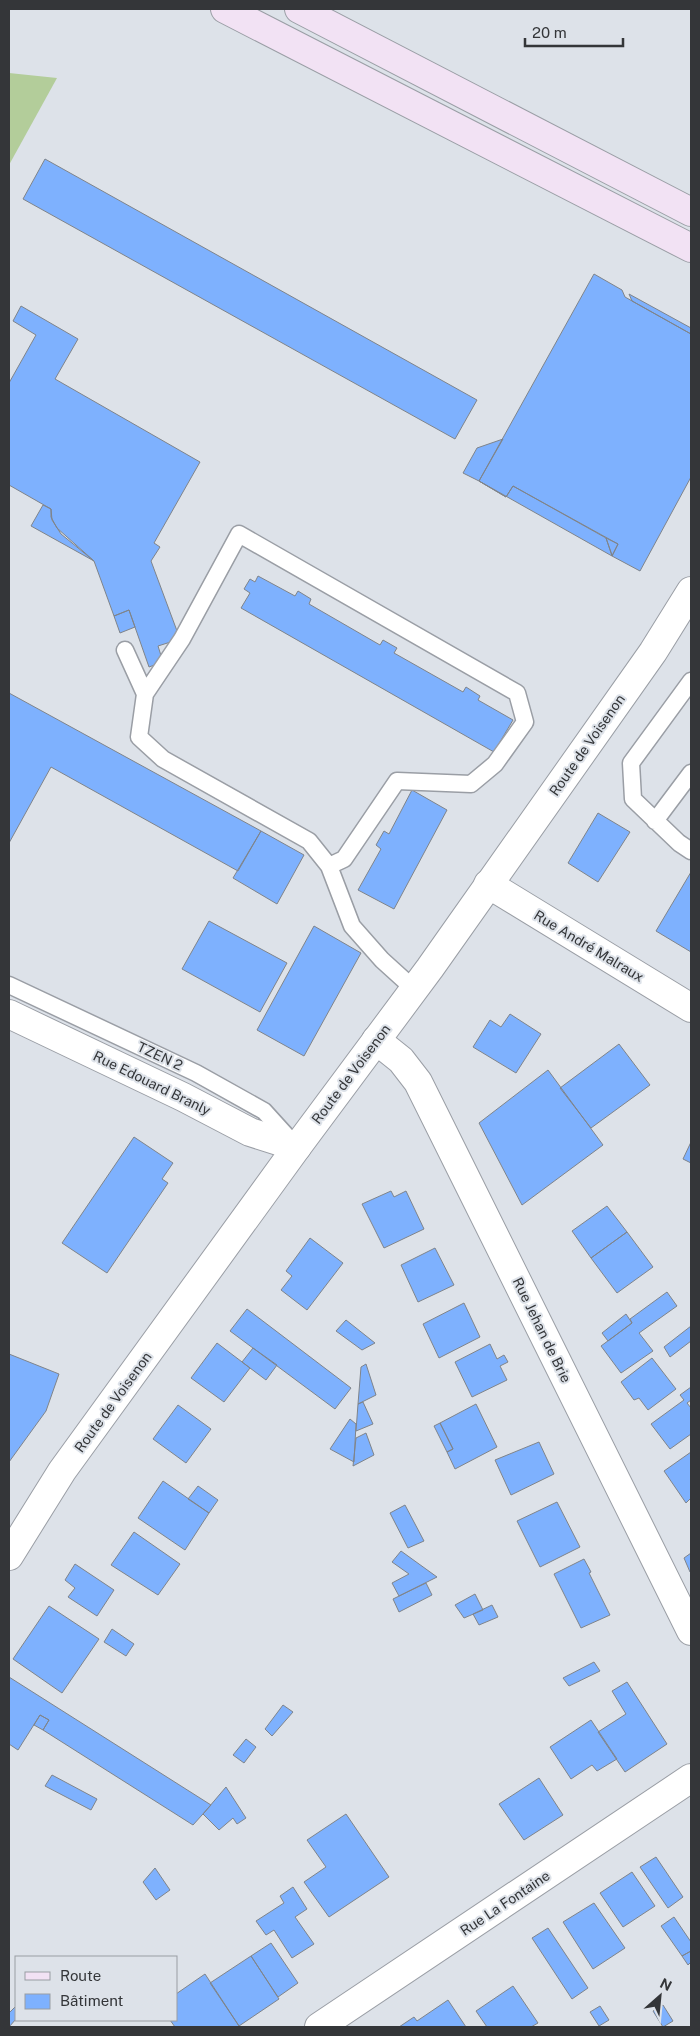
<svg xmlns="http://www.w3.org/2000/svg" width="700" height="2036" font-family="'Public Sans',sans-serif">
<rect width="100%" height="100%" fill="#dde2e9"/>
<path fill="#b3cd9a" d="M9 73 57 78 9 165Z"/>
<path fill="#7eb1fe" stroke="#7f848a" d="M45 159 477 400 455 439 23 199Z
M594 274 622 290 625 297 691 334V477L640 571 612 556 618 544 513 486 506 497 479 481Z
M629 294 691 328V334L632 301Z
M21 306 78 339 55 379 200 462 154 543 160 547 151 561 180 639 158 646 163 662 149 667 129 610 114 616 94 561 57 528 51 517V509L9 485V383L36 335 13 321Z
M503 439 479 481 463 473 477 448Z
M479 481 506 497 513 486 606 538 612 556Z
M43 505 51 509 52 520 61 534 94 561 31 526Z
M606 538 618 544 612 556V555Z
M258 576 295 596 298 591 311 599 309 604 380 645 383 640 397 648 394 653 463 692 466 687 480 696 478 700 513 720 494 752 241 608 250 593 244 589 250 579 255 582Z
M129 610 135 627 120 633 114 616Z
M9 693 261 831 238 871 51 767 9 843Z
M412 790 447 810 394 909 358 890 381 849 376 845 384 831 389 834Z
M598 813 630 832 598 882 568 863Z
M261 831 304 855 277 904 233 878Z
M691 872V952L656 931Z
M209 921 287 963 260 1012 182 969Z
M314 926 361 953 304 1056 257 1030Z
M510 1014 541 1034 516 1073 473 1047 490 1020 501 1027Z
M619 1044 650 1085 591 1128 560 1088Z
M548 1070 603 1145 522 1205 479 1123Z
M134 1137 173 1163 162 1179 168 1183 107 1273 62 1243Z
M691 1142V1163L683 1159Z
M391 1191 394 1197 406 1191 424 1229 384 1248 362 1204Z
M607 1206 627 1232 591 1258 572 1231Z
M627 1232 653 1267 617 1293 591 1258Z
M310 1238 343 1263 307 1310 281 1290 292 1276 286 1271Z
M435 1248 454 1285 418 1302 401 1265Z
M667 1292 677 1306 639 1333 653 1351 621 1373 601 1346 632 1323 630 1319Z
M464 1303 480 1337 439 1358 423 1324Z
M247 1309 351 1388 335 1409 230 1331Z
M626 1314 632 1323 608 1341 602 1333Z
M346 1320 375 1343 362 1350 336 1331Z
M691 1326V1341L670 1357 664 1347Z
M217 1343 250 1368 224 1402 191 1378Z
M490 1344 497 1359 504 1355 508 1362 500 1366 507 1380 472 1397 455 1362Z
M253 1348 277 1365 266 1380 242 1362Z
M9 1354 59 1374 46 1411 9 1462Z
M652 1358 676 1389 648 1410 639 1398 634 1400 621 1382Z
M366 1364 376 1395 358 1404 361 1367Z
M691 1387V1400L687 1403 691 1408V1434L670 1449 651 1424 684 1400 680 1395Z
M363 1402 373 1424 356 1431 358 1404Z
M476 1404 497 1447 455 1469 447 1452 453 1449 440 1423Z
M178 1405 211 1429 186 1463 153 1439Z
M350 1419 356 1424 354 1462 330 1449Z
M440 1423 453 1449 447 1452 434 1426Z
M366 1433 374 1455 353 1466 356 1438Z
M539 1442 554 1474 511 1495 495 1460Z
M691 1452V1498L686 1503 664 1471Z
M163 1481 209 1513 185 1550 138 1518Z
M198 1486 218 1500 209 1513 188 1499Z
M557 1502 580 1547 540 1567 517 1521Z
M405 1505 424 1541 408 1548 390 1513Z
M134 1532 180 1564 158 1595 111 1565Z
M401 1551 437 1577 399 1596 392 1583 409 1574 392 1562Z
M691 1553V1571L690 1572 684 1558Z
M584 1559 591 1572 589 1573 610 1615 581 1628 554 1574Z
M75 1564 114 1590 97 1616 68 1597 75 1588 65 1580Z
M426 1583 432 1595 399 1612 393 1599Z
M475 1594 483 1610 464 1618 455 1605Z
M492 1605 498 1617 479 1625 473 1614Z
M49 1606 99 1639 62 1693 13 1659Z
M112 1629 134 1644 126 1656 104 1642Z
M594 1662 600 1671 569 1686 563 1678Z
M9 1677 211 1805 193 1825 43 1730 49 1720 40 1715 18 1750 9 1744Z
M627 1682 667 1744 625 1772 598 1732 626 1714 612 1691Z
M283 1705 293 1712 272 1736 265 1729Z
M40 1715 49 1720 43 1730 34 1725Z
M591 1720 617 1759 597 1771 592 1765 571 1779 550 1747Z
M246 1739 256 1747 244 1763 233 1755Z
M52 1775 97 1799 91 1810 45 1786Z
M539 1778 563 1815 524 1840 499 1804Z
M226 1787 246 1818 237 1824 233 1818 219 1830 203 1814Z
M346 1814 389 1877 329 1917 304 1882 326 1867 307 1840Z
M656 1857 683 1897 668 1908 640 1867Z
M155 1868 170 1890 156 1900 143 1882Z
M632 1872 655 1906 623 1927 600 1893Z
M293 1887 307 1909 295 1917 314 1944 292 1958 274 1930 266 1935 256 1921 284 1903 280 1896Z
M594 1903 625 1948 593 1969 563 1922Z
M674 1917 691 1942V1951L682 1956 661 1926Z
M548 1928 588 1988 572 1999 532 1938Z
M271 1943 298 1983 278 1997 251 1956Z
M691 1951V1962L688 1965 682 1956Z
M251 1956 279 1999 239 2026 210 1983Z
M205 1974 239 2026 237 2027H175L170 2020H176V1994Z
M513 1986 538 2023 531 2027H487L476 2011Z
M448 2000 466 2027H399L414 2017 417 2021Z
M663 2005 673 2021 663 2027 653 2011Z
M16 2006V2019L9 2027V2013Z
M600 2006 609 2020 599 2026 590 2012Z"/>
<g fill="none" stroke-linecap="round" stroke-linejoin="round">
<g stroke="#9a9ea5" stroke-width="19">
<path id="service" d="M125 650 145 694
M691 681 631 763 633 799 679 843 691 851
M655 821 691 773
M329 866 344 859 397 781 471 784 495 764 525 722 517 693 239 534 182 639 145 694 139 737 163 759 309 841 329 866 352 926 382 960 414 989
M9 985 196 1073 264 1111 293 1143"/>
</g>
<g stroke="#9a9ea5" stroke-width="30">
<path id="minor" d="M488 884 691 1008
M9 1014 183 1097 250 1132 297 1147
M376 1040 401 1060 418 1082 691 1631
M319 2027 691 1778"/>
</g>
<g stroke="#9a9ea5" stroke-width="30">
<path id="tertiary" d="M9 1556 62 1471 297 1147 430 968 653 652 691 591"/>
</g>
<g stroke="#9a9ea5" stroke-width="30">
<path id="secondary" d="M225 9 691 248
M299 9 691 212"/>
</g>
<use href="#service" stroke="#fff" stroke-width="16"/>
<use href="#minor" stroke="#fff" stroke-width="28"/>
<use href="#tertiary" stroke="#fff" stroke-width="28"/>
<use href="#secondary" stroke="#f2e2f4" stroke-width="28"/>
</g>
<g text-anchor="middle" dominant-baseline="central" stroke-width="4" stroke-linejoin="round" paint-order="stroke">
<g font-size="14" fill="#343639" stroke="#dde2e9">
<text transform="translate(587 745) rotate(-55)">Route de Voisenon</text>
<text transform="translate(589 946) rotate(31)">Rue André Malraux</text>
<text transform="translate(160 1056) rotate(25)">TZEN 2</text>
<text transform="translate(351 1074) rotate(-53)">Route de Voisenon</text>
<text transform="translate(152 1083) rotate(26)">Rue Edouard Branly</text>
<text transform="translate(542 1330) rotate(64)">Rue Jehan de Brie</text>
<text transform="translate(113 1402) rotate(-54)">Route de Voisenon</text>
<text transform="translate(505 1903) rotate(-34)">Rue La Fontaine</text>
</g>
</g>
<rect width="700" height="2036" fill="none" stroke="#343639" stroke-width="20"/>
<rect x="15" y="1956" width="162" height="65" fill="#dde2e9" stroke="#999da3"/>
<rect x="25" y="1972" width="25" height="8" fill="#f2e2f4" stroke="#999da3"/>
<text x="60" y="1981" font-size="15" fill="#343639">Route</text>
<rect x="25" y="1994" width="25" height="15" fill="#7eb1fe" stroke="#999da3"/>
<text x="60" y="2006" font-size="15" fill="#343639">Bâtiment</text>
<g transform="translate(660 1996) rotate(27)" stroke="#dde2e9" stroke-width="4" paint-order="stroke">
<path d="M0-4L9 19L0 12L-9 19Z" fill="#343639"/>
<text y="-8" font-size="14" font-weight="bold" text-anchor="middle" fill="#343639">N</text>
</g>
<path d="M525 38v8h98v-8" fill="none" stroke="#343639" stroke-width="2.5"/>
<text x="532" y="38" font-size="15" fill="#343639" stroke="#dde2e9" stroke-width="4" paint-order="stroke">20 m</text>
</svg>
